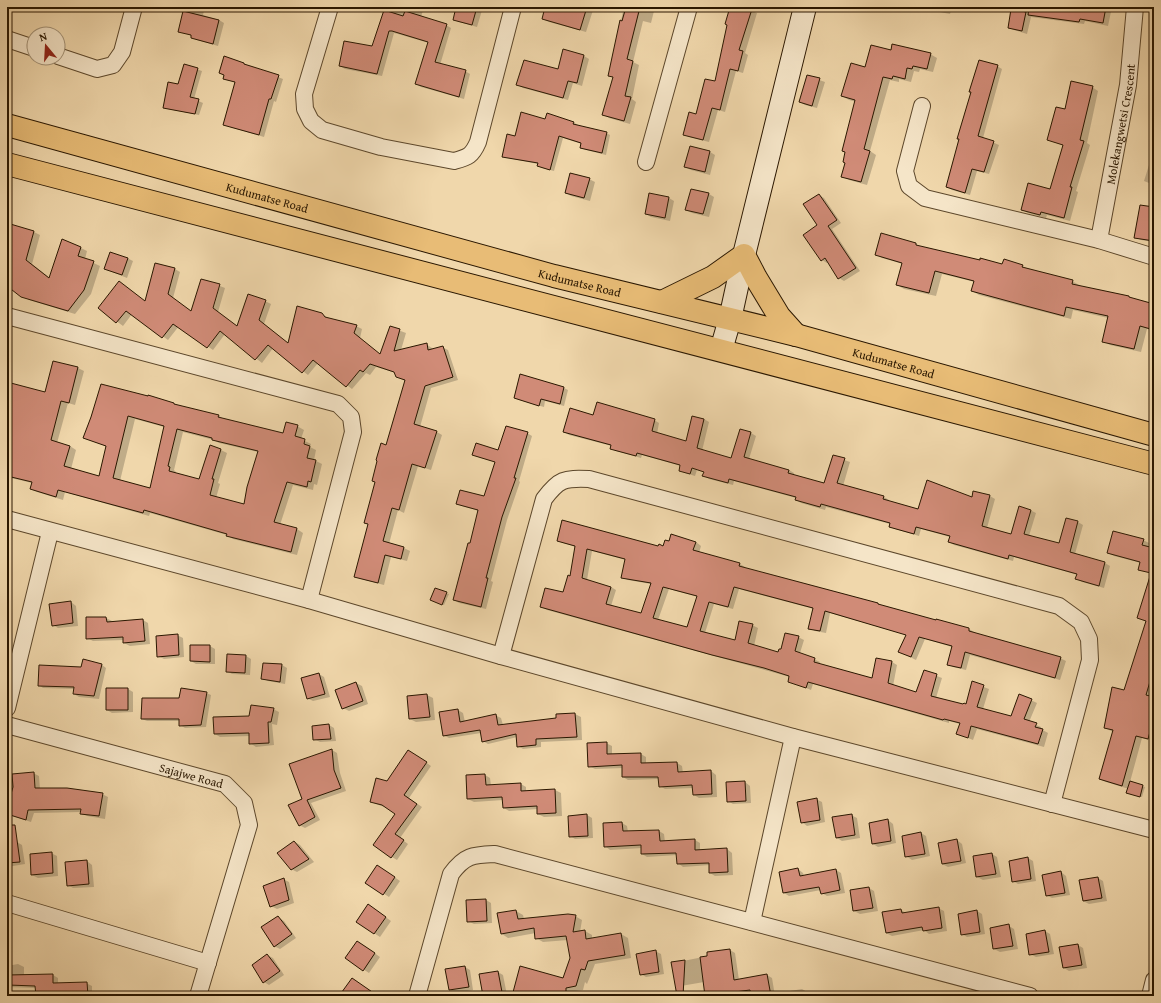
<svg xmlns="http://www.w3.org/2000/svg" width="1161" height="1003" font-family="'Gentium Book Plus',serif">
<rect width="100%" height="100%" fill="#f0d7ab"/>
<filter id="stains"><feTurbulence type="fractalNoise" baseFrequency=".005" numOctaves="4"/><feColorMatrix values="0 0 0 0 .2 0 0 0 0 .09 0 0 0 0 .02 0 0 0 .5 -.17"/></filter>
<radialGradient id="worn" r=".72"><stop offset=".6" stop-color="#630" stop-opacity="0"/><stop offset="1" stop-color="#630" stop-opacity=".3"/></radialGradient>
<path fill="#0003" fill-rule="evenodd" d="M173 7H205L203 15 219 20 224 23 218 46 197 40 192 36 180 31 184 10Z
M386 7H424L421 17 446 25 451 28 440 65 465 71 470 74 464 99 421 87 416 84 429 43 398 34 394 33 382 76 345 69 340 66 373 47Z
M458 7H483L477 27 459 22 454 19Z
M545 7H594L586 32 549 22 543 19 546 8Z
M624 7H655L651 23 643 21 633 62 639 65 632 99 636 102 630 124 609 118 603 114 614 78 609 75Z
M731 7H740L757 13 745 53 748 55 743 73 736 71 725 112 718 110 709 142 689 137 684 134 716 83Z
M915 7H952L950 14Z
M991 7H1112L1108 26 1085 21 1084 24 1031 17 1027 34 1014 30 1009 28 1012 10Z
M564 50 584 56 589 59 582 86 573 83 568 100 523 88 518 85 558 70Z
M891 51 930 54 937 58 933 72 920 69 919 72 914 71 911 82 899 79V82L890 80 870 151 876 155 867 185 849 180 842 176 846 163 856 102 849 100 842 96 866 68Z
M244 64 283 79 276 102 274 101 264 137 230 127 224 124 236 83 224 78 225 76 220 73Z
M184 65 202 71 194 99 203 103 199 115 168 109 164 107 179 85Z
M997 66 1002 69 983 138 999 145 989 174 977 171 970 195 952 190 947 187Z
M808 76 825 82 817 108 805 105 800 102Z
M1092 87 1098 91 1087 143 1090 145 1076 191 1078 192 1070 221 1047 215 1046 218 1028 213 1022 210 1050 190 1064 146 1048 139 1065 111Z
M546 120 573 122 578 125 577 126 606 133 610 135 606 155 586 150 581 148 582 144 563 138 554 171 542 168 538 166V164L508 158 504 156Z
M690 147 710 152 715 155 710 175 691 170 685 167Z
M1154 149V185L1144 181Z
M589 179 595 182 590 201 571 196 566 193Z
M692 190 709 194 714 197 709 217 692 213 686 210Z
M819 195 824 198 841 223 832 229 860 271 844 281 839 278 828 262 827 263 822 260 818 225Z
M669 198 674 201 670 221 651 217 646 214Z
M1154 208V242L1141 240 1135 237Z
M15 226 34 232 40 235 32 264 50 278 81 248 87 251 85 259 100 266 91 294 75 314 29 300 7 285V254Z
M916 244 920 247 1003 265 1022 266 1029 269 1072 281 1079 285V287L1154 305V331L1147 329 1141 352 1110 345 1103 341 1108 318 1073 310 1071 319 979 295 972 291 975 282 942 274 936 296 904 289 897 285 903 264 882 258 876 254Z
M127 258 133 261 127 278 105 269Z
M175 269 180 272 173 298 192 312 212 313 220 286 225 288 218 312 238 327 265 301 271 304 264 324 289 344 321 313 329 319 356 326 362 329 360 338 381 355 390 327 406 333 401 350 426 344 432 348 433 350 442 347 448 350 458 380 431 388 420 427 437 432 442 435 431 470 418 466 404 513 398 510 389 544 404 548 410 551 407 561 391 557 384 585 361 579 355 576 369 525 365 522 405 381 397 377 396 373 376 367 370 375 366 373 352 389 318 363 308 375 273 348 262 363 225 334 213 350 179 326 168 340 132 314 123 326 99 308 145 301Z
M78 368 84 371 75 405 68 403 57 443 70 446 76 450 71 469 100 477 107 447 85 437 92 417 174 404 178 406 219 416 225 420 283 435 297 426 304 430 301 439 311 444 310 447 316 450 314 460 322 464 317 485 314 484 313 490 293 485 280 525 297 529 303 533 297 555 233 539 227 535 150 513 149 516 65 492 63 500 37 492 31 489 32 483 7 477V382L45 394ZM135 419 164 427 151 489 120 481ZM183 432 214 440 219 443 258 452 244 506 216 498 220 484 218 483 227 453 221 450 200 480 176 474V472L174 470Z
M564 388 568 390 564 406 545 401 544 407 519 400 515 398Z
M594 416 654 420 659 423 657 434 687 442 693 417 704 419 709 422 702 451 732 459 740 430 751 433 756 436 749 459 789 470 794 473V475L824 484 833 456 850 462 843 486 884 497 889 500 888 502 919 510 972 498 990 496 995 499 987 528 1012 535 1030 510 1036 513 1029 536 1060 544 1067 519 1078 522 1083 525 1075 554 1105 563 1110 566 1104 588 1082 582 1077 579 1078 575 1014 557 1013 561 954 545 949 542 950 537 921 529 919 536 895 529 890 526V524L826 507 825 510 801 503 796 500V498L734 481 733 485 709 479 704 476V472L697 470 695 476 685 473 680 470 681 466 642 455 641 458 616 451 611 448 612 446 569 435 564 432Z
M527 433 532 436 519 481 520 482 507 520 491 581 493 582 486 609 459 603 454 600 479 511 462 506 457 503 485 498 496 462 478 457 473 455 499 451Z
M558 540 659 547 696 542 701 546 699 553 740 564 745 567V568L878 604 883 607 937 621V620L969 629 974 632V634L1060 658 1066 661 1060 680 970 655 966 670 953 667 948 664 952 647 925 639 916 660 900 652 907 635 830 613 826 633 815 631 810 628 814 609 739 589 733 609 714 604 705 633 735 641 752 625 758 628 754 646 779 653 798 637 804 640 800 653 820 662 819 665 873 680 892 662 897 665 893 686 917 693 924 671 942 678 936 698 966 705 973 683 989 689 983 709 1011 717 1020 695 1037 703 1029 722 1041 727V729L1048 733 1044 747 977 729 973 740 958 734 960 724 949 721V723L813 684 811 690 789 681 790 677 547 610 541 607 564 594 571 577 576 547 563 543ZM592 551 626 560 622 577 628 580 651 584 641 614 611 606 616 590 611 587 587 580ZM669 589 698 597 687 628 658 620Z
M1143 540 1149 543 1148 548 1154 549V690L1152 697 1154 698V739L1153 741 1142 738 1130 782 1145 787 1142 797 1130 794 1129 789 1106 782 1100 779 1113 732 1105 728 1125 691 1147 622 1138 618 1152 574 1139 569 1141 563 1114 556 1108 553Z
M446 593 449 594 444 605 433 601Z
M71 602 76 606 78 626 58 628 53 625Z
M106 618 112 621V623L143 620 148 623 150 644 130 646 124 643V640L93 641 87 638Z
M177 635 183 638 184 657 164 659 158 656Z
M210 646 215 649V664H196L191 661Z
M228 655 246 656 251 659 250 675 232 674 227 671Z
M102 665 106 668 99 699 79 697 74 694 75 689 43 688 39 685 82 668Z
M282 665 287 668 285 684 268 681 262 678Z
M319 674 324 677 330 697 313 701 307 698Z
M356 683 362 686 368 704 349 711 343 708Z
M128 689 133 692V712L112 713 107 710Z
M206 693 211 695 206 727 185 728 180 725V721H147L142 719 180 699Z
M427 695 433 698 435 720 416 722 410 719 408 697Z
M273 709 279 712 277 725 272 724 274 745 256 747 250 743V736L220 737 215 734 250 717Z
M458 710 463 713 465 722 495 715 501 718 503 725 557 719V715L575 714 581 717 582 740 541 742V747L523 749 518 746 517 737 488 744 483 741 481 733 449 738 443 735Z
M329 725 334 728 336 741 320 742 314 739Z
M606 743 612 746V755L641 754 646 757V764L677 763 682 766 683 773 711 771 716 775 717 797 699 798 694 795 693 788 665 789 660 786 659 779 628 780 623 777V768L595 769 589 766Z
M332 750 337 753 340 773 346 791 311 803 320 820 305 828 299 825 303 799Z
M414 754 431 766 409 798 422 807 400 838 408 844 397 860 392 857 396 814 387 808 376 804 371 801Z
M33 773 39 776 40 789 102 794 108 797 105 819 87 816 81 813 82 812 34 813 31 822 12 816 7 814 13 792H7V775Z
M485 775 490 778 491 786 521 784 526 787V792L555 790 561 793 562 816 544 817 538 814V809L509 811 504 808 503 800 474 802 468 799 467 776Z
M745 782 750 786 751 803 733 804 728 801 727 783Z
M816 799 822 802 825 822 807 826 802 822Z
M587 815 592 818 593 838 575 839 570 836Z
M851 815 857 818 860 838 842 841 837 838Z
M888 820 893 824 896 843 878 847 873 844Z
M622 823 627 826 628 832 659 831 664 834 665 842 695 840 700 843V851L727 849 732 853 733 875 715 876 710 873V865L683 867 678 863 677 855 647 857 642 854V848L610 850 605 846Z
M921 833 926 836 930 856 912 860 906 856Z
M957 840 962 844 966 863 948 867 942 864Z
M17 842 22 845 25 864 7 867V843Z
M295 842 300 845 314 862 297 872 291 869Z
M51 853 57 856 58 876 38 878 32 875Z
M992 854 997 857 1001 877 983 880 977 877Z
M1028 858 1033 861 1036 881 1018 884 1013 881Z
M87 861 92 865 94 887 73 888 68 885Z
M383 869 400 881 389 897 366 882Z
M798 869 803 873 804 876 836 870 841 873 845 893 827 896 822 893 821 890 789 896 784 893Z
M1061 872 1066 876 1070 895 1052 898 1046 895Z
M1098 878 1103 881 1107 901 1089 904 1083 901Z
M283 879 289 882 294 903 277 909 271 906Z
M869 888 874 891 878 911 860 914 854 911Z
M486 900 491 903 492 923 474 924 468 921Z
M373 908 391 921 380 937 357 922Z
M938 908 944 911 947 931 929 934 924 930 892 936 886 933 901 910 906 913Z
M516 911 523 915 524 919 575 916 582 920 580 932 585 931 592 935V939L621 934 628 938 631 958 595 964 587 984 585 982 583 990 576 991 582 995 581 996H513L563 979 571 958 568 940 543 942 536 938V933L508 938 502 934Z
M977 911 982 914 985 934 967 937 962 934Z
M278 917 284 921 296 938 280 949 274 946Z
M1009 926 1014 929 1018 949 1000 952 994 949Z
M1045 931 1050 934 1054 954 1036 957 1030 954Z
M363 945 380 957 369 973 346 958Z
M1078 945 1083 948 1087 968 1069 971 1064 968Z
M730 950 735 953 739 980 767 975 772 978 775 996H752V993L728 996H706L704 982 681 986 673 963 708 956Z
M655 951 661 954 664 974 646 977 641 974Z
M267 955 273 958 284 975 269 985 264 982Z
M18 964 24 967V976L53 975 58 978V984L86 983 92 986V995L122 991 127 994V996H39L36 988 7 987V966Z
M465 967 470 970 473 990 456 993 450 990Z
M498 972 503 975 507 995H484Z
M802 989 807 992 808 996H784V992Z
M1107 991 1126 996H1106Z
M258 993 263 996H254Z
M836 994 840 996H825Z"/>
<path fill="#d08b77" stroke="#2a1700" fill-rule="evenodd" d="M456 7H477L472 25 453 20Z
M545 7H587L580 30 542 19Z
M626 7H640L627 59 633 61 625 96 631 97 624 121 602 115 613 77 608 76 620 20 622 21Z
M730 7H744L752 9 739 50 743 51 738 71 730 69 720 110 712 108 703 140 683 135 689 112 696 114 705 79 715 81 727 25 725 24Z
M1029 7H1106L1103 23 1080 19 1079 22 1028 15Z
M1011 9 1026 12 1022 31 1008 28Z
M384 10 403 16 405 11 447 24 435 62 466 70 459 97 415 84 428 42 392 31H389L377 74 339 66 344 41 372 46Z
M183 11 219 20 213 44 191 38V35L178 32Z
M892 44 931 53 927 69 913 66 912 69 907 68 905 79 893 76 892 79 883 77 864 149 870 151 861 182 841 177 845 163 843 162 845 152 842 151 855 100 841 96 851 63 865 67 871 45 891 50Z
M563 49 584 55 577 83 568 81 563 98 516 85 524 60 558 69Z
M224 56 244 63V64L279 75 271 99H269L259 135 223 125 235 82 223 79 224 75 219 73Z
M979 60 998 65 978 136 994 141 984 172 972 169 965 193 946 187 959 139H957L971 92H969Z
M184 64 198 68 190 97 199 99 195 114 163 108 168 82 178 84Z
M807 75 820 78 812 106 799 102Z
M1071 81 1093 86 1080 140 1084 141 1070 187H1072L1064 218 1041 212 1040 215 1021 210 1028 183 1050 189 1063 145 1047 140 1056 107 1065 109Z
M521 112 545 119 547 113 574 122 573 124 607 132 602 153 580 148 581 143 559 136 550 170 537 166 538 163 502 157 507 134 515 136Z
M690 146 710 151 705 172 684 167Z
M570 173 590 178 584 198 565 193Z
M691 189 709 193 703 214 685 210Z
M649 193 669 197 665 218 645 214Z
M819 194 837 220 828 226 856 268 838 279 825 258 821 261 803 235 817 225 803 204Z
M1140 205 1154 207V241L1134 238Z
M7 223 34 231 26 260 49 278 62 239 81 247 78 256 94 261 84 290 68 311 21 297 7 286Z
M881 233 916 243V245L980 260V258L1002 264 1004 259 1023 265 1022 267 1073 280 1072 284 1129 296V297L1154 304V330L1140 326 1134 349 1102 342 1108 316 1066 307 1064 316 1026 306 971 291 974 281 935 271 929 293 896 285 902 263 875 255Z
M110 252 128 258 122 275 104 269Z
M155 263 175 268 168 294 191 311 201 279 220 284 213 308 237 326 248 294 266 300 259 320 288 343 297 306 322 313 325 317 357 325 354 333 380 354 390 326 400 329 394 351 427 343 428 350 443 346 453 377 425 386 414 424 437 431 425 468 412 464 399 510 392 508 383 541 404 547 401 559 385 555 378 583 354 577 368 524 364 523 375 482 372 481 377 461 376 460 381 443 386 445 405 380 396 377 394 372 370 364 363 372 360 370 346 387 313 360 302 373 268 345 255 360 220 331 207 348 173 324 162 338 126 311 116 323 98 308 119 281 145 301Z
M53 361 78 367 69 403 61 401 51 440 70 446 64 466 99 476 106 446 83 438 91 417 101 384 148 396V395L174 403V404L219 415 218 417 283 433 286 422 298 425 295 436 305 439 304 444 310 446 307 458 316 460 311 482 308 481 307 487 287 482 274 522 297 528 291 552 226 536 227 534 144 510 143 513 58 490 56 497 30 489 32 482 7 476V382L45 392ZM128 416 164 426 150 488 113 478ZM177 429 212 438V440L258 451 247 487 244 504 210 495 214 479H212L221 449 210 445 199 479 169 471 170 467 168 466Z
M520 374 564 387 560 404 541 399 539 406 514 398Z
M597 402 655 419 652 431 686 441 692 416 704 419 697 448 731 458 740 429 751 432 744 457 789 470 788 473 824 483 833 455 845 458 837 483 884 496 883 499 918 509 927 480 972 497 973 491 990 495 982 526 1011 534 1019 506 1031 510 1024 534 1059 543 1066 518 1078 521 1070 552 1105 562 1099 586 1075 579 1077 574 1009 555 1008 559 948 542 950 536 916 527 914 534 889 527 890 523 821 504 820 507 795 500 796 497 729 479 728 483 702 476 704 472 692 468 690 474 679 471 680 465 637 453 636 456 610 449 611 445 563 432 570 408 593 415Z
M506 426 528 432 514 478H516L502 517 486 578H488L481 607 453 600 468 543H470L478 510 456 504 460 490 484 496 495 462 472 455 476 443 498 450Z
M562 520 658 546 659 544 663 546 665 540 669 541 671 534 696 542 693 550 740 563 739 566 878 603V604L936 620V619L969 628V631L1061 657 1055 678 965 652 961 668 947 665 952 646 919 637 911 657 898 652 906 635 825 611 820 631 808 629 813 608 734 587 728 607 709 602 700 631 735 640 739 621 753 624 748 643 778 652 779 649H781L785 633 799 636 795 651 815 658 814 662 872 678 876 658 892 661 888 683 916 692 924 670 937 674 931 696 963 704 964 703 966 704 972 681 984 685 977 707 1011 716 1019 694 1032 699 1024 719 1037 723 1035 727 1043 729 1038 744 971 726 968 738 956 734 960 723 944 719 943 720 808 682 806 688 788 682 789 676 764 668 712 655 540 607 545 588 563 592 568 575 570 576 575 546 557 541ZM587 549 625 559 621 578 651 583 641 613 606 604 611 587 582 578ZM663 587 697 596 687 627 653 618Z
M1113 531 1144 539 1142 545 1154 548V668L1146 695 1154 697V717L1148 739 1136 736 1122 786 1099 779 1113 730 1104 728 1112 687 1124 690 1146 621 1137 618 1151 573 1138 570 1140 562 1107 553Z
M435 588 447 592 442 605 430 600Z
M71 601 73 623 52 626 49 604Z
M86 617H106L107 622 143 619 145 641 123 643V637L86 639Z
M178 634 179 655 157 657 156 636Z
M190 645H210V662L190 661Z
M227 654 246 655 245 673 226 672Z
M83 659 102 664 94 696 73 694 74 687 38 686 39 665 81 667Z
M263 663 282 664 280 682 261 679Z
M319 673 325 694 307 699 301 678Z
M356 682 363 701 342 709 335 690Z
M106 688H128V710H106Z
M181 688 207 692 201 725 179 726V719H141L142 698H179Z
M427 694 430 717 409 719 407 696Z
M251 705 274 708 271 722H268L269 743 249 744V733L214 734 213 717 249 716Z
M458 709 460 722 496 714 498 725 556 718V714L575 713 577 737 536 739V745L517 747 516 734 482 742 480 730 443 736 439 712Z
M329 724 331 739 313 740 312 726Z
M607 742V754L641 753V763L677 762 678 772 711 770 712 794 693 795 692 785 659 787 658 777H622V765L588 767 587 743Z
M332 749 334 770 341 788 307 800 315 817 299 826 288 805 302 799 289 764Z
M408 750 427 762 404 795 417 804 395 834 404 840 391 858 373 845 395 814 382 805 370 802 376 778 387 781Z
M34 772 35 788H67L103 793 99 816 80 814 81 809 28 810 26 820 7 814V808L13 787 12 774Z
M485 774 486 785 521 783V791L555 789 556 813 537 814V806L503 808 502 797 467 799 466 775Z
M745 781 746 801 727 802 726 782Z
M1130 781 1143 785 1140 797 1126 793Z
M817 798 820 820 801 823 797 802Z
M587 814 588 836 569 837 568 816Z
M852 814 855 835 836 838 832 817Z
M888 819 891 841 872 844 869 823Z
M622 822 623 831 659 830 660 841 695 839V850L727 848 728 872 709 873V863L677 864 676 853 641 854V845L604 847 603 823Z
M7 825H15L20 862 7 863Z
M921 832 925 854 905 857 902 836Z
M957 839 961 861 942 864 938 843Z
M294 841 309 859 291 870 277 853Z
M52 852 53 873 31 875 30 854Z
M992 853 996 874 976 877 973 856Z
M1028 857 1031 879 1012 882 1009 861Z
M87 860 89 884 67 886 65 862Z
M377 865 395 877 383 895 365 883Z
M798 868 800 876 836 869 840 890 821 894 819 887 783 893 779 872Z
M1061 871 1065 893 1046 896 1042 875Z
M1098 877 1102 898 1083 901 1079 880Z
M284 878 289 900 270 907 263 886Z
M869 887 873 908 853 911 850 890Z
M486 899 487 921 467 922 466 900Z
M368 904 386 917 374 934 356 922Z
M939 907 942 928 923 931 922 927 886 933 882 912 901 909 902 913Z
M516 910 518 919 568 914 576 915 573 932 585 930 586 939 621 933 625 955 588 961 585 970 581 969 576 986 566 988V996H512L520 966 563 978 570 958 566 936 535 939 534 928 501 934 497 913Z
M977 910 980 932 961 935 958 914Z
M278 916 292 934 274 947 261 927Z
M1009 924 1013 946 993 949 990 928Z
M1045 930 1049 952 1029 955 1026 934Z
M357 941 375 953 363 971 345 958Z
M1078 944 1082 965 1063 968 1059 947Z
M730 949 734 980 767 974 771 996H751L750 990 719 994 720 996H705L700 957 707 956V952Z
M656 950 659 972 640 975 636 954Z
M267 954 280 971 263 983 252 965Z
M685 960 683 996H677L671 962Z
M465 966 469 987 449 990 445 969Z
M498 971 502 992 483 996 479 974Z
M53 974V983L87 982 88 996H36L35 986 8 985V975Z
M352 978 378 996H339Z"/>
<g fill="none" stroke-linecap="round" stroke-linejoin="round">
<g stroke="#5c472b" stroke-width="18">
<g id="street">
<path d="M330 7 304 94 305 109 311 121 322 130 381 147 454 161C468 157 472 156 478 142L513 7"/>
<path d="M7 39 34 48"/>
<path d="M58 56 97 69 113 65 122 52 134 7"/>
<path d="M922 106 905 171 909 186 925 198 1099 240 1154 257"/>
<path d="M646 162 689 7"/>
<path id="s1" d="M1099 240 1128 85 1135 7"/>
<path d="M7 316 338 404 351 417 353 432 309 600"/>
<path d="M7 519 309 600 501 656 793 737 1154 830"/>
<path d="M501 656 544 499C559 479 564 478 589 479L1059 606 1081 622 1089 639 1090 660 1052 804"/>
<path d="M7 708 50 532"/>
<path id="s2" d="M7 725 225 784 244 803 249 825 198 996"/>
<path d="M7 903 208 963"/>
<path d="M752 922 793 737"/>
<path d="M417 996 451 874C465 855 473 855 495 854L1030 996"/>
<path d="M1150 996 1154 980"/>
</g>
</g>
<g stroke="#2a1700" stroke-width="24">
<path id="secondary" d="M721 350 730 319 744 255 805 7"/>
</g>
<g stroke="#2a1700" stroke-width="24">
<g id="primary">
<path id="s3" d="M7 125 554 276 796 335 1154 435"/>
<path d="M7 164 1154 464"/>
<path d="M662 302 713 277 744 255 756 278 779 316 796 335"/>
</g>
</g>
<use href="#street" stroke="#f5e5c8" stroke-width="16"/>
<use href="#secondary" stroke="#f5e5c8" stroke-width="22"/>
<use href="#primary" stroke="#e8bc76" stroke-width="22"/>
</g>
<g text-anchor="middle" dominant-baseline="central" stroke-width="3" stroke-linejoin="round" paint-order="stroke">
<g font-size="12" fill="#2a1700" stroke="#f5e5c8">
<text stroke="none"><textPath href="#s1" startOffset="118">Molekangwetsi Crescent</textPath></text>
<text stroke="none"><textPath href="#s3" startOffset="270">Kudumatse Road</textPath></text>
<text stroke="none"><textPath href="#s3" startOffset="594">Kudumatse Road</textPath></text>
<text stroke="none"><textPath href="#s3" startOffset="918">Kudumatse Road</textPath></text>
<text stroke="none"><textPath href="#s2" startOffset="191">Sajajwe Road</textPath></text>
</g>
</g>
<rect width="1161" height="1003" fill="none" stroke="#f0d7ab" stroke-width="24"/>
<rect x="8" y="8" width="1145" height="987" fill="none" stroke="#2a1700" stroke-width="2"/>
<rect x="12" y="12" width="1137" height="979" fill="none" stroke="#2a1700"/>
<g transform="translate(46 46) rotate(342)"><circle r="19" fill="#f5e5c8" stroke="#a49378"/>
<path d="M0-3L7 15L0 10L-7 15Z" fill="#8f2418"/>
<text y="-6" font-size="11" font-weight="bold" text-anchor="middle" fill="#2a1700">N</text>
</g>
<rect width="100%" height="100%" filter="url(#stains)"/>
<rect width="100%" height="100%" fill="url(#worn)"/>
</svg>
